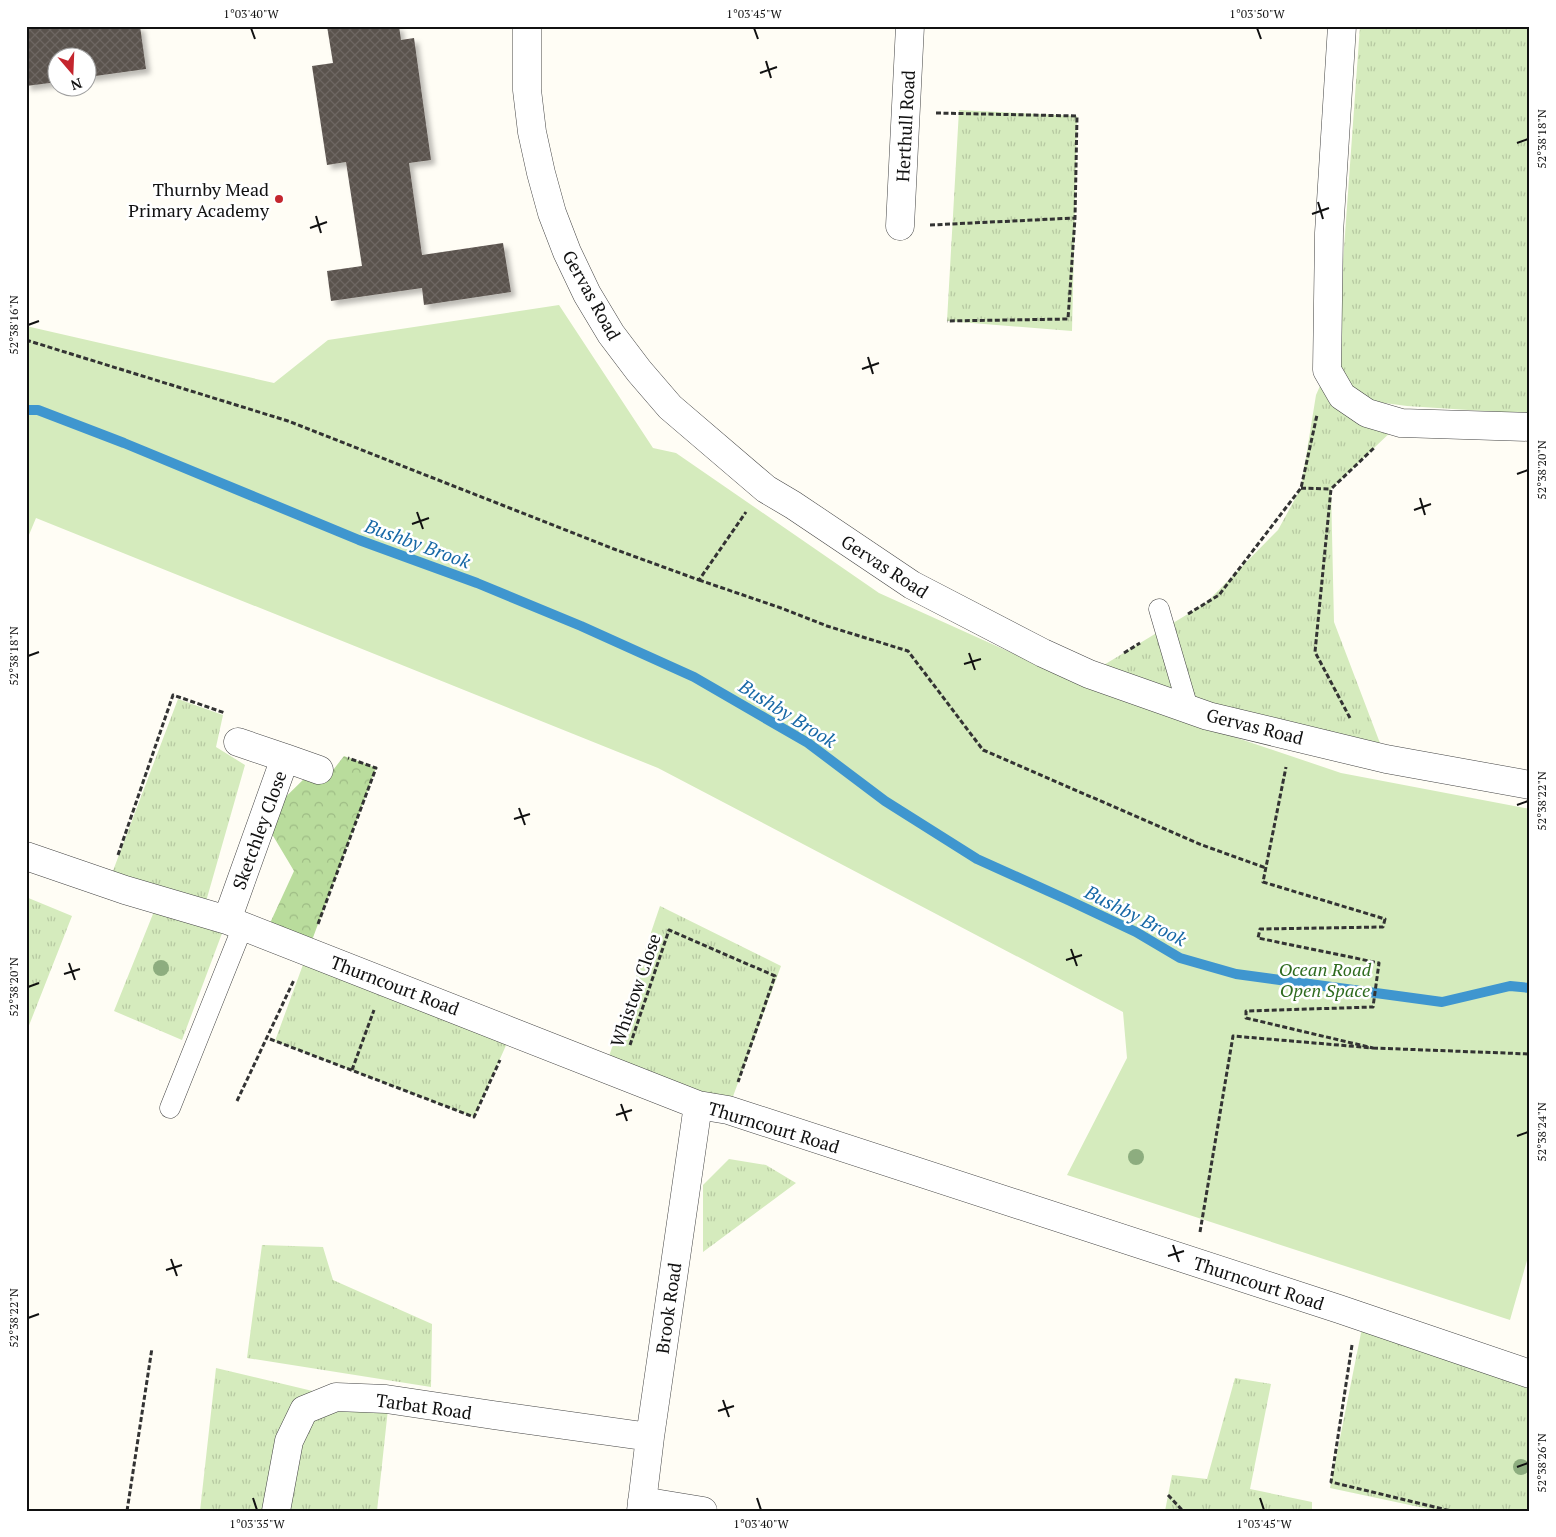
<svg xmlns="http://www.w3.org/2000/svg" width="1556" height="1537" font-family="'PT Serif',serif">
<defs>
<pattern id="grass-tufts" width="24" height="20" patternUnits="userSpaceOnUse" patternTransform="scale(1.25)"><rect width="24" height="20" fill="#d5ebbd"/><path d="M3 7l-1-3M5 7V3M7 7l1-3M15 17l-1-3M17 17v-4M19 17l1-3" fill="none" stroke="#b6c8a1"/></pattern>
<pattern id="forest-crowns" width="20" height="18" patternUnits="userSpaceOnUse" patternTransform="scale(1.25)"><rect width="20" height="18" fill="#b9dc9c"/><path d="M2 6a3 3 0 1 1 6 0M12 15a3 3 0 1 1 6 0" fill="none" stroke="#9ebc85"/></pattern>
<pattern id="building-cross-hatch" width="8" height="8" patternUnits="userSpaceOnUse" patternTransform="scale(1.25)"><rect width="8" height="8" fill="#5a524d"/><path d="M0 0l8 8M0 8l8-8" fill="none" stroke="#6d6662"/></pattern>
<filter id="shadow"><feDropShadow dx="4.5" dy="4.5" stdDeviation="2.5" flood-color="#0004"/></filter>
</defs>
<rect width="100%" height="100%" fill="#fffdf5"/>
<path fill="url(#grass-tufts)" d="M1360 26H1530V414L1407 406 1369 401 1350 384 1336 359Z
M959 110 1077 116 1072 331 947 321Z
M1327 370 1396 427 1331 489 1334 622 1386 759 1089 674 1206 603 1278 530 1301 488 1316 395Z
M178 699 223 715 216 747 245 765 203 912 227 920 182 1040 114 1011 159 899 108 884Z
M26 897 72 916 26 1033Z
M660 906 781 966 728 1110 605 1068Z
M308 951 512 1032 474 1117 275 1041Z
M729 1159 766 1165 796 1183 703 1252V1185Z
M262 1245 323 1247 333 1280 432 1324 431 1387 247 1358Z
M1362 1328 1530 1377V1511H1438L1330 1488Z
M216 1368 388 1409 377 1511H200Z
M1235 1378 1271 1384 1250 1489 1312 1502V1511H1165L1172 1475 1207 1479Z"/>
<path fill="url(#forest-crowns)" d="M344 756 376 768 308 951 265 934 294 871 263 819 307 776 330 774Z"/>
<path fill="#d5ebbd" d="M559 305 653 448 676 453 879 593 1087 687 1341 773 1530 809V1250L1510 1320 1067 1175 1127 1058 1123 1012 658 768 36 518 26 542V326L274 383 328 340Z"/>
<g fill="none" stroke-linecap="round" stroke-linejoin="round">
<path stroke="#3f96cf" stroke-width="10" d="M26 410H38L124 443 359 540 477 583 581 626 694 677 808 743 885 801 977 859 1068 900 1136 932 1180 958 1236 974 1442 1002 1510 986 1530 988"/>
</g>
<path fill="url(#building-cross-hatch)" filter="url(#shadow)" d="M26 26H140L146 69 88 77V58H58V82L26 86Z
M327 26H399L401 40 414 38 431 160 409 163 422 255 503 243 511 292 424 305 422 288 331 301 327 271 362 266 346 162 327 165 312 66 333 63Z"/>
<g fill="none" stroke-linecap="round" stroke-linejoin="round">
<g stroke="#444" stroke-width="21">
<path id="lane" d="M1159 609 1188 708
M170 1108 243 926"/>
</g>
<g stroke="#444" stroke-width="29">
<path id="street" d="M527 26V90L532 132 541 173 552 213 567 252 587 294 611 334 639 371 670 407 766 489 793 505 912 585 1043 653 1089 674 1208 716 1386 759 1530 785
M1342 26 1329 233 1327 370 1342 396 1367 413 1401 423 1530 427
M900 226 910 26
M285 758 319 770
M26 856 125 890 227 920 698 1105 728 1110 1339 1309 1530 1374
M227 920 285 758 238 742
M642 1501 703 1511
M276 1511 289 1441 304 1410 336 1397 386 1399 493 1415 650 1437
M641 1511 650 1437 698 1105"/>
</g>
<path stroke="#333" stroke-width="3" stroke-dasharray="5 2.5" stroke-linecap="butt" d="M936 113 1077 116 1075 218 1068 319 947 321
M930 225 1075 218
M26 340 288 421 614 549 699 580 746 512
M1301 488 1331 489
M699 580 781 608 827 626 908 651 983 750 1202 845 1266 868
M1188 614 1219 595 1301 488 1317 415
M1124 653 1140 643
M1350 718 1315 652 1331 489 1375 447
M118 855 173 695 225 713
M318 924 376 768 348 758
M270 1039 474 1117 500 1060
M630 1045 669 930 775 976 738 1082
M1373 1048 1530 1054
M352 1070 374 1010
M237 1101 294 980
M1200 1232 1233 1036 1373 1048 1246 1018V1011L1373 1007 1379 963 1258 938 1260 929 1383 927 1385 919 1263 882 1286 767
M1352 1345 1331 1482 1451 1511
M1168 1495 1183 1511
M127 1511 152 1348"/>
<use href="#lane" stroke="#fff" stroke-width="20"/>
<use href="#street" stroke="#fff" stroke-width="28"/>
</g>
<g fill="#8dad7f">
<circle cx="161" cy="968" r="8"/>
<circle cx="1136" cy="1157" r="8"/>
<circle cx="1521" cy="1467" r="8"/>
</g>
<path fill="none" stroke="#111" stroke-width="2" d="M251 28 255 39M754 28 758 39M1257 28 1261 39M766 61 771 78M760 73 777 67M1517 143 1528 139M1318 202 1323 219M1312 214 1329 208M316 216 321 233M310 228 327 222M28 325 39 321M868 357 873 374M862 369 879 363M1517 474 1528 470M1420 498 1425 515M1414 510 1431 504M417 512 423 529M412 524 429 518M969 653 975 670M28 656 39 652M964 664 981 659M1517 805 1528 801M519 808 525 825M514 819 530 814M1071 949 1077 966M1066 960 1082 955M69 963 75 980M64 974 80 969M28 987 39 983M621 1104 627 1121M616 1115 632 1110M1517 1136 1528 1132M1173 1245 1179 1262M1168 1256 1184 1251M171 1259 177 1276M166 1270 182 1265M28 1318 39 1314M723 1400 729 1417M718 1411 734 1406M1517 1467 1528 1463M253 1498 257 1510M757 1498 761 1510M1260 1498 1264 1510"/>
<circle fill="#c4262e" stroke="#fff" stroke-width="2" cx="279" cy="199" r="5"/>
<g text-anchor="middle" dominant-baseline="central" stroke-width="5" stroke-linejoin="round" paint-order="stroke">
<g font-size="18" fill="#111" stroke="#fff">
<text transform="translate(905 126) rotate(-87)">Herthull Road</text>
<text transform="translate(592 295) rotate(61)">Gervas Road</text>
<text transform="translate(885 566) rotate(33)">Gervas Road</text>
<text transform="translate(1255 726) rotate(14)">Gervas Road</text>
<text transform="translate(259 830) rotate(-70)">Sketchley Close</text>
<text transform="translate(395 985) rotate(21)">Thurncourt Road</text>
<text transform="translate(635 990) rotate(-71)">Whistow Close</text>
<text transform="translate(774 1127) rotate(17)">Thurncourt Road</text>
<text transform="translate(1259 1283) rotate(18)">Thurncourt Road</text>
<text transform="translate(668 1308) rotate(-82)">Brook Road</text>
<text transform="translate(424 1406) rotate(8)">Tarbat Road</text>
</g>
<g font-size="18" fill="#111" stroke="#fff" text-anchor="end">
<text x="269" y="189">Thurnby Mead<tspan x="269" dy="21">Primary Academy</tspan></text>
</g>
<g font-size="18" font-style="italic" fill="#2f6b1f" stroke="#fff">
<text x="1325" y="969">Ocean Road<tspan x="1325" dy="21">Open Space</tspan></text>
</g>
<g font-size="19" font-style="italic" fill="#1768a6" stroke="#fff">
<text transform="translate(418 543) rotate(20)">Bushby Brook</text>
<text transform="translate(788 713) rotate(32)">Bushby Brook</text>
<text transform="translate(1136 915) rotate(27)">Bushby Brook</text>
</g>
</g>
<rect width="1556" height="1537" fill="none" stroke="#ffffff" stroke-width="55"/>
<g transform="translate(72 72) rotate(161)"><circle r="24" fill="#ffffff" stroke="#a0a0a0"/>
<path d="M0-4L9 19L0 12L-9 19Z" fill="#c4262e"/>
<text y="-8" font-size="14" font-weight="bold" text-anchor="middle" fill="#111111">N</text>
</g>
<rect x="28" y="28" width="1500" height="1482" fill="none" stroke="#111" stroke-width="2"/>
<g font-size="12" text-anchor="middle" fill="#111">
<text x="251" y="18">1°03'40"W</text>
<text x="754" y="18">1°03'45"W</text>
<text x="1257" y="18">1°03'50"W</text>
<text transform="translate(1542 139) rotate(-90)" y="4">52°38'18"N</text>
<text transform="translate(14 325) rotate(-90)" y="4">52°38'16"N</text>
<text transform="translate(1542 470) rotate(-90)" y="4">52°38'20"N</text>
<text transform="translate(14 656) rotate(-90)" y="4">52°38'18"N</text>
<text transform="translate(1542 801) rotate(-90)" y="4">52°38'22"N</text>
<text transform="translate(14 987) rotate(-90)" y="4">52°38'20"N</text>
<text transform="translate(1542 1132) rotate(-90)" y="4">52°38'24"N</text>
<text transform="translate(14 1318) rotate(-90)" y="4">52°38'22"N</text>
<text transform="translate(1542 1463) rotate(-90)" y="4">52°38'26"N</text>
<text x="257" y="1528">1°03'35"W</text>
<text x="761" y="1528">1°03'40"W</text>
<text x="1264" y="1528">1°03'45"W</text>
</g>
</svg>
